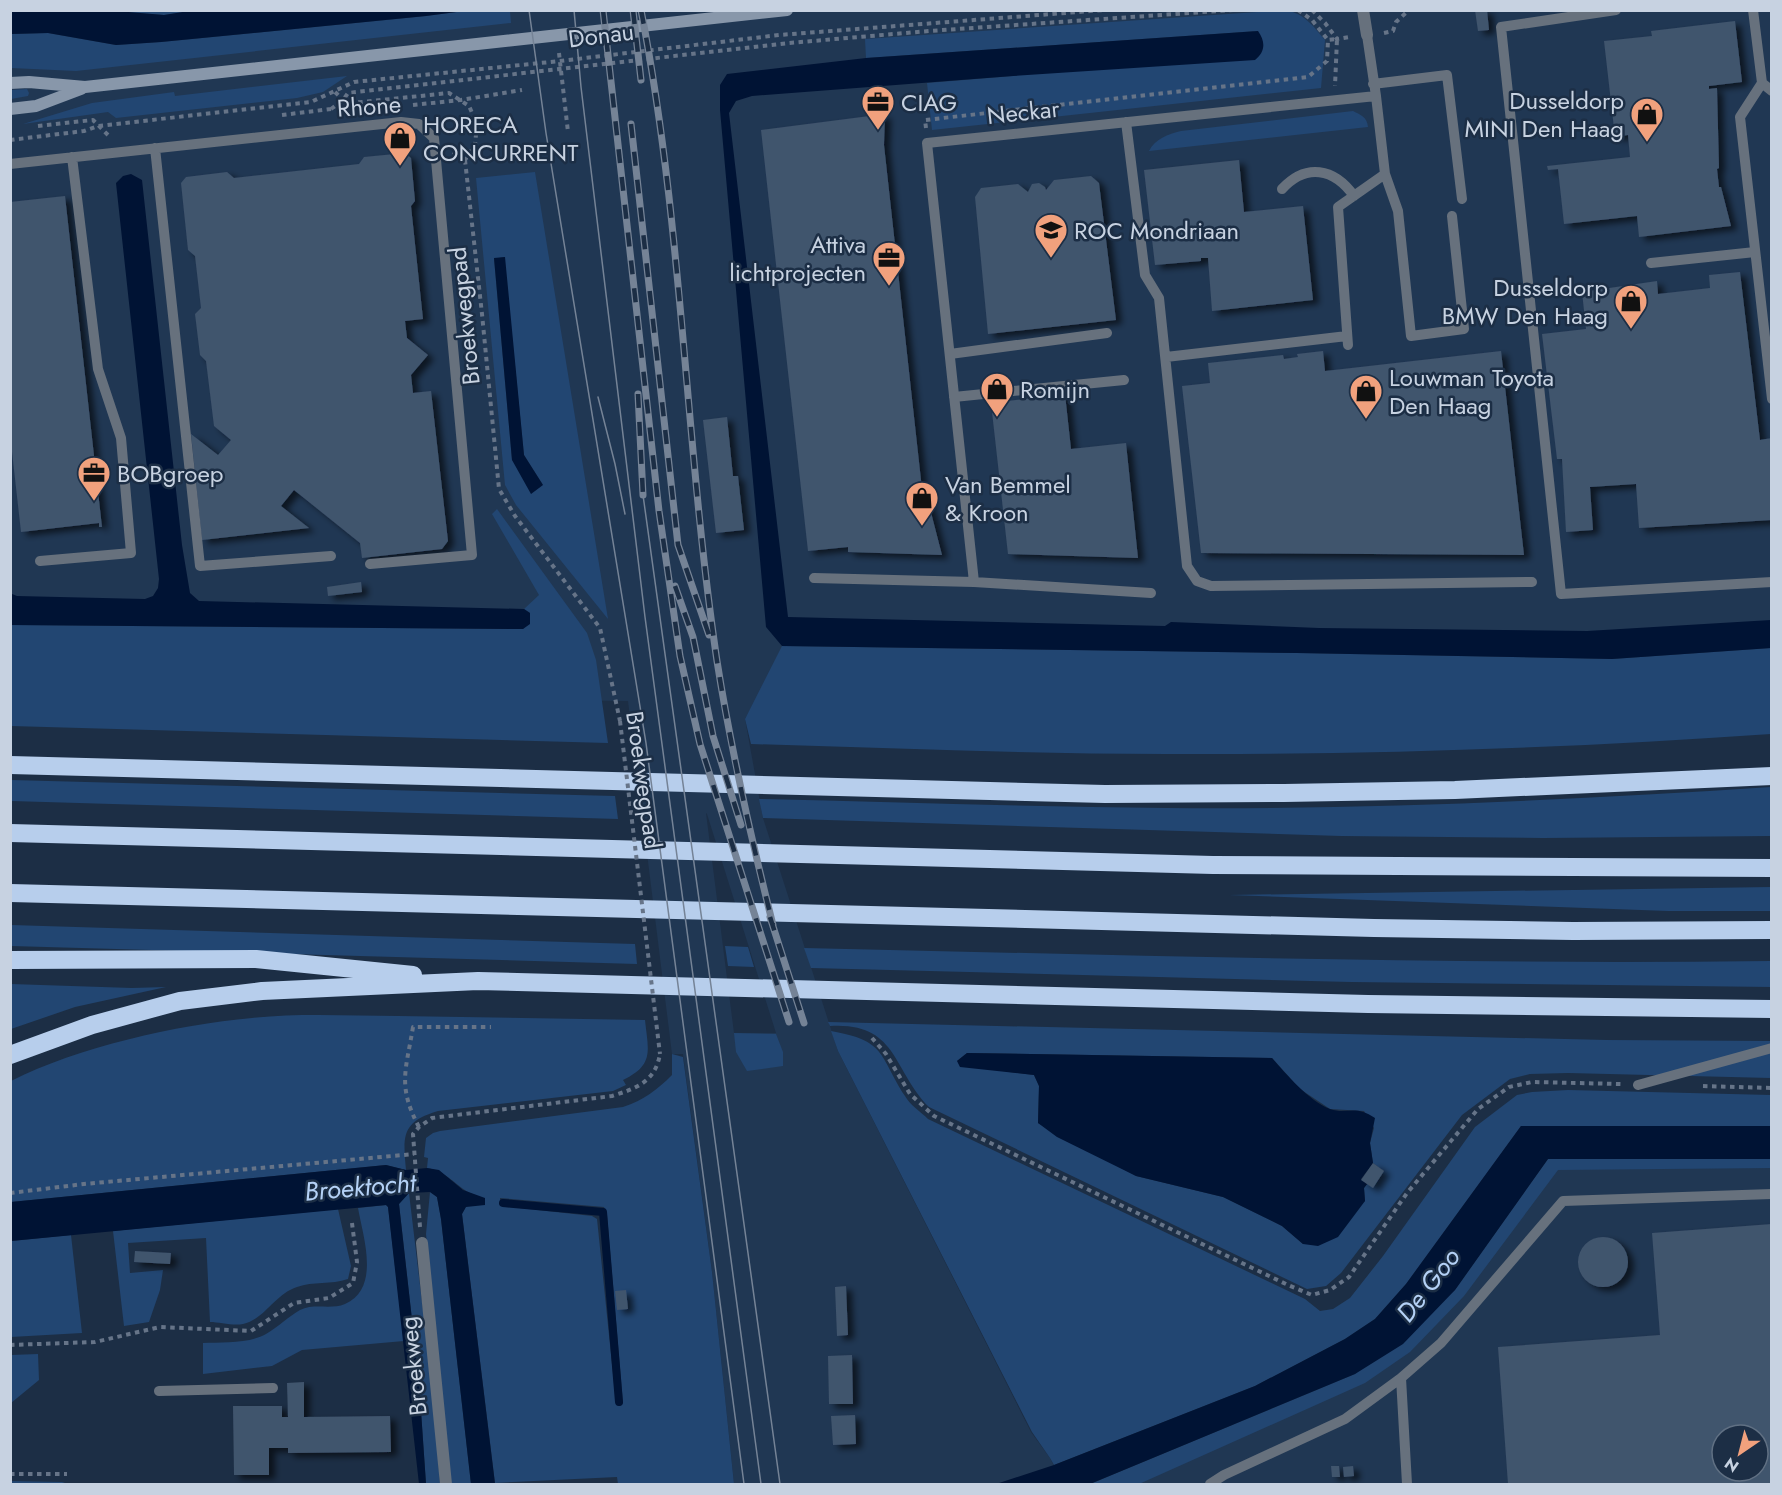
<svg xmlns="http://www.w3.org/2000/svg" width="1782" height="1495" font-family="Jost,sans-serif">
<defs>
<filter id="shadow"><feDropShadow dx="6" dy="4" stdDeviation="3" flood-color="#0009"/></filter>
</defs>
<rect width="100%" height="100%" fill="#1c2e45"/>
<path fill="#203753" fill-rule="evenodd" d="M11 11H1771V675L754 703 745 719 763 818 838 1051 1031 1432 1050 1458 1063 1484H734L712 1272 683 1054H672L628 701 65 695 11 692ZM706 813 707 814 776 1033H734Z
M1548 1159H1771V1484H1135L1455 1290ZM1722 1435H1758V1471H1722Z"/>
<path fill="#224672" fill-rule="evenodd" d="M1286 10C1305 14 1314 27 1325 40L1321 88 932 130 927 83 1013 76 1258 31 866 58 865 39Z
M105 11H195L164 15Z
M464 11H510L511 23 76 71 11 68V34L48 33 116 45 161 42 426 16Z
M347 76 323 92 297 98 116 118 108 112 23 124 92 103 174 92 175 96Z
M27 89 29 93 28 96 11 99V90Z
M1353 111C1361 115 1367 117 1368 127L1149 151C1155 139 1168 134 1181 131Z
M535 172 608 619 516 505 505 485 476 178ZM504 257 524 455 543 485 512 460 494 259Z
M497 509 587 633 596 660 608 743 11 726V625L523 629 530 613 524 609 539 595 492 514Z
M782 646 1297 653 1612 659 1771 648V734C1570 748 1368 755 1166 754 1028 754 889 748 751 744L745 719Z
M11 780 615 796 618 819 11 801Z
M1771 787V836L1543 838 1341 836 763 818 759 799C895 802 1031 807 1166 808 1368 810 1570 800 1771 787Z
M1771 887V911H1668L1229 895Z
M11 925 635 944 637 964 11 946Z
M725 946 748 947 754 967 728 966Z
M804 948C1127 955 1449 965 1771 961L1772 987 1351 982 811 968Z
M11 984 132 988 166 987 75 1007 11 1029Z
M398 1016 645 1020C648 1050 655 1065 623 1080L626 1085 613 1091 438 1111C401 1122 403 1136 406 1170L386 1165 11 1202V1081C78 1047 176 1025 252 1018 300 1013 350 1016 398 1016Z
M828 1022 1607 1040 1771 1041V1078L1568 1073 1530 1074 1510 1079 1462 1115 1341 1273 1326 1286 1307 1289 929 1107C892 1070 898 1022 830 1026ZM967 1053 1272 1058 1300 1089 1330 1109 1364 1111 1374 1128 1370 1143 1373 1163 1384 1171 1373 1187 1367 1184 1364 1188 1365 1201 1303 1244 1282 1226 1223 1197 1136 1176 1038 1123 1039 1086 1034 1075 1009 1072 957 1061Z
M831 1031C887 1041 878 1054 905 1096 910 1105 921 1112 928 1119L1305 1299 1320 1311 1333 1309 1350 1298 1383 1256 1475 1127 1517 1095 1532 1092 1568 1090 1771 1095V1126H1521L1406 1284 1375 1319 1345 1339 1255 1386 1054 1465 1050 1458 1032 1432 838 1051Z
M734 1033 776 1034 783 1052V1066L747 1071 736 1052Z
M672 1054 683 1057 712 1272 734 1484H618L617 1477 495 1483 462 1214 472 1194C455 1186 447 1171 427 1168L428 1158 424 1157 426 1138 433 1133 440 1131 623 1107C644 1100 657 1090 672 1075ZM500 1198 604 1207 607 1215 623 1403 620 1406 616 1403 597 1219 592 1216 500 1206Z
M1548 1159H1771V1168L1558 1170 1464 1296 1410 1352 1365 1383 1139 1484H1090L1355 1374 1455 1290Z
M430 1192 437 1197 441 1219 471 1484H451L426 1234Z
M409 1193 433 1394 440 1484H426L419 1382 399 1204Z
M386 1205 388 1207 404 1341 302 1350 272 1366 203 1374V1343C222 1342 248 1344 266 1334 278 1327 288 1317 300 1310 314 1303 331 1310 345 1304 381 1288 363 1237 358 1208Z
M338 1209 351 1266 348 1279C331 1285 313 1281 297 1287 275 1294 265 1319 243 1324 233 1326 219 1322 210 1322L206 1238 128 1243 130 1273 163 1270 160 1290 149 1322 124 1326 113 1231Z
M71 1235 82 1333 11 1337V1241Z
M38 1354 39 1380 11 1403V1355Z
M10 1481 62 1482 68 1484H11Z"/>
<path fill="#001334" d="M105 10 164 15 195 10 464 11 426 16 161 42 116 45 48 33 11 34V11Z
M1258 31C1266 42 1265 52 1255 60L1013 76 752 96 736 101 729 113 788 617 1165 626 1171 622 1319 628 1587 631 1771 620V648L1612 659 1297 653 782 646 766 627 720 110V85L727 74 866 58Z
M131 174 142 180 182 545 190 593 199 601 524 609 530 613V624L523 629 11 625V585L12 594 17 596 145 599 153 596 158 588 159 579 116 183 123 176Z
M505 257 524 455 543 485 531 494 512 460 494 258Z
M967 1053 1272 1058C1287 1075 1308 1100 1330 1109 1347 1115 1355 1104 1375 1118L1370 1143 1373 1163 1361 1179 1367 1184 1364 1188 1365 1201 1338 1237 1318 1246 1303 1244 1282 1226 1223 1197 1136 1176 1057 1137 1038 1123 1039 1086 1034 1075 960 1067 957 1061Z
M1521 1126H1771V1159H1548L1455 1290 1403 1344 1355 1374 1090 1484H996L1054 1465 1255 1386 1345 1339 1375 1319 1406 1284Z
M386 1165 406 1170 427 1168 439 1170 463 1190 485 1198V1205L466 1207 462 1214 495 1484H471L441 1219 437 1197 430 1192 409 1193 399 1204 419 1382 426 1484H419L388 1207 386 1205 11 1241V1202Z"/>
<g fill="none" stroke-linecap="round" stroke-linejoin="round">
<path stroke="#001334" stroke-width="8" d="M503 1203 603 1212 619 1402"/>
</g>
<path fill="#40546d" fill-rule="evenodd" filter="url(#shadow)" d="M1475 10H1487L1489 30 1478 31Z
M1735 21 1742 82 1709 86V89L1717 88 1719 168 1717 169 1719 187H1721L1731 226 1639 237 1637 216 1564 224 1558 169 1548 170 1547 166 1630 157 1628 135 1615 137 1604 41 1652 36 1651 31Z
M885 114 884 145 923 498 927 497 942 555 848 552V547L808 551 761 130Z
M405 153 411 158 415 201 411 206 423 319 405 321 407 338 428 355 411 375 413 393 431 391 448 541 442 549 362 558 360 543 294 490 281 506 309 528 202 540 191 434 218 455 231 440 214 426 206 361 200 355 195 314 201 308 195 256 188 250 181 183 186 177 227 172 234 178 359 164 364 157Z
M1239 160 1244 212 1303 206 1313 300 1212 311 1208 258H1201V261L1155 265 1144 170Z
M1091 176 1099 183 1116 320 988 334 975 197 981 188 1018 184 1028 192 1032 184 1039 183 1045 187 1046 190 1054 180Z
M65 196 102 527H99V523L21 532 10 434V202Z
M1740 272 1760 440 1772 438V520L1639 528 1636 484 1590 487 1593 530 1566 532 1562 459H1557L1542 334 1586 329 1582 292 1657 281 1658 294 1710 288 1709 275Z
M1323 351 1325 371 1501 351 1524 555 1201 553 1182 386 1210 383 1208 363 1283 355 1284 359 1298 357 1297 354Z
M1065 394 1071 449 1126 443 1138 558 1008 554 991 403Z
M727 417 733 476H738L744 530 716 533 703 420Z
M361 582 362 592 328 596 327 587Z
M1373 1163 1384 1171 1373 1188 1361 1180Z
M1772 1224V1484H1508L1498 1347 1660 1335 1652 1233ZM1722 1435H1758V1471H1722Z
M1578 1262a25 25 0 1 1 50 0a25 25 0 1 1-50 0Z
M135 1251 171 1253 170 1264 134 1262Z
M846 1286 848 1335 837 1336 835 1287Z
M626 1290 628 1309 617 1310 615 1291Z
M852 1355 853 1404H829L828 1356Z
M304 1382V1417L390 1416 391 1452 288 1453V1448H269V1475H234L233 1406H282V1417H288L287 1383Z
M855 1415 856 1444 833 1445 831 1416Z
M1331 1466H1339L1340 1477H1332Z
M1353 1466 1354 1476 1344 1477 1343 1467Z"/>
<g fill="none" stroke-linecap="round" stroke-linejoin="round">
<path stroke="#667488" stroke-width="4" stroke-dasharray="4.5 4.5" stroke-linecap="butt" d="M1298 10 1312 20 1328 40
M1312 10 1325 23 1337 39 1349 37
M1384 33 1393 31 1396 22 1409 10
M559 53 568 132
M335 92 343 100 352 103 449 93 469 106 477 124 475 145 465 160
M413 105 461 100 522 90
M331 109 343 100 348 93 789 43 929 31 1233 10
M282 115 331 109
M38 126 93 120 108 135
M926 128 925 120 1308 77 1327 61 1328 40 1337 39 1335 86
M10 140 84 131 98 126 311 102 354 82 560 61 779 35 1104 10
M453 152 465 160
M465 160 482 314 499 489 515 516 600 628 620 721
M872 1038 886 1054 910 1094 934 1116 1288 1285 1312 1295 1330 1290 1349 1277 1407 1193 1478 1109 1509 1087 1532 1082 1621 1084
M1703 1086 1772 1088
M419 1127C397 1086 406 1070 413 1027H491
M10 1193 84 1184 414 1154
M420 1227 413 1134 419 1127 432 1118 612 1096C637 1088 655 1082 660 1054
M10 1345 95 1342 160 1327 251 1331 294 1303 329 1298 353 1283 357 1262 352 1223
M10 1474H67"/>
<path stroke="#67717d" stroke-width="10" d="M1616 10 1501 27 1561 594 1772 582
M1753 10 1762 83 1740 117 1772 399
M1762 83 1772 91
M1373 84 1447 75 1462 199
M1126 122 1145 275 1159 298 1187 566 1197 581 1211 586 1532 582
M155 148 200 566 331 556
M10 164 401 122 419 124 434 138 472 555 370 564
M1385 174 1398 211 1411 336 1464 329 1452 216
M1282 189C1306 163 1334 168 1354 196
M1651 263 1755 252
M1348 345 1338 207 1385 174 1376 96
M950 354 1107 333
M1166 357 1347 336
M954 397 1124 380
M40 561 131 553 121 438 98 369 72 157
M814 578 974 582 1151 593
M974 582 927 143 1376 96 1367 35
M1638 1085 1772 1048
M1401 1378 1407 1484
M159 1391 273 1388
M1210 1484 1224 1475 1345 1419 1401 1378 1441 1343 1563 1201 1772 1194"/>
<path stroke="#67717d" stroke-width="12" d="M1363 10 1367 35
M422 1243 446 1484"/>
<path stroke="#8897aa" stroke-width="12" d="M10 83 29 82 85 87 787 10
M10 109 36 106 81 89"/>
<path stroke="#b7ceec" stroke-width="18" d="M10 765 1105 794 1284 793 1455 790 1772 776
M10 833 1213 865 1772 868
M10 893 1374 928 1573 931 1772 930
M10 960 256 959 413 975
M10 1055 92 1025 180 1001 262 991 478 981 1368 1004 1772 1009"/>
<path stroke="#758396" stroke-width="1.5" d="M529 10 546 133 646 743 744 1484
M574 10 581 87 645 617 761 1484
M598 397 615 464 625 514
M643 495 780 1484"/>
<g stroke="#758396" stroke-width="7">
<path id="rail" d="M603 10 659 511 680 656 700 744 789 1022
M633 10 641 80
M641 10C683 225 685 446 717 661 731 750 751 838 773 925
M631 124 678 545 709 635
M638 394 643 495
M675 586 693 637 713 736 741 825
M770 917 804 1023"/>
</g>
<use href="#rail" stroke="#1c2e45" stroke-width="4.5" stroke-dasharray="14" stroke-linecap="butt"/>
<path stroke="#667488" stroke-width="4" stroke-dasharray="4.5 4.5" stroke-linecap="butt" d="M620 721 660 1054"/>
</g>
<defs>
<g id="office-pin" transform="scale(1.725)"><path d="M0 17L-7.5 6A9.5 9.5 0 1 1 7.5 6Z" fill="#f1a17d" stroke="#1c2e45"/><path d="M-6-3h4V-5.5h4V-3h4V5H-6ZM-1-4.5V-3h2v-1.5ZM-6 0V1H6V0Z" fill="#111"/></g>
<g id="shop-pin" transform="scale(1.725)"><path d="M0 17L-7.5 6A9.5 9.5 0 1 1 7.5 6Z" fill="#f1a17d" stroke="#1c2e45"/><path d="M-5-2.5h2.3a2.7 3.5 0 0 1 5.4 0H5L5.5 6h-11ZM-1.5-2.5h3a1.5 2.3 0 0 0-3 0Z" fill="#111"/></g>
<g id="university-pin" transform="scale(1.725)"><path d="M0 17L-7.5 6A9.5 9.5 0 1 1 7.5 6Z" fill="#f1a17d" stroke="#1c2e45"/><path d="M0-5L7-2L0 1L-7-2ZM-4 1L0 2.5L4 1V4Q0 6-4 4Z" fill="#111"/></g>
</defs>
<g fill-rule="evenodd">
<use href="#office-pin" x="878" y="102"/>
<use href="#shop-pin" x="1647" y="114"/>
<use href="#shop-pin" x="400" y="138"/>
<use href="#university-pin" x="1051" y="230"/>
<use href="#office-pin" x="889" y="258"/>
<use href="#shop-pin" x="1631" y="301"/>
<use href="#shop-pin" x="997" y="389"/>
<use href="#shop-pin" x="1366" y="391"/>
<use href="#office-pin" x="94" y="473"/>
<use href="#shop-pin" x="922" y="498"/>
</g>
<g text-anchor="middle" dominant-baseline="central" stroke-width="5" stroke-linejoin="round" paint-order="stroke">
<g font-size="24" fill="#c7d2e1" stroke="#1c2e45">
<text transform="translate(601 35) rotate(-7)">Donau</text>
<text transform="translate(369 106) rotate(-4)">Rhone</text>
<text transform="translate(1023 112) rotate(-6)">Neckar</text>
<text transform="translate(464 316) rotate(-96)">Broekwegpad</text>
<text transform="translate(644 780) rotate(82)">Broekwegpad</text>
<text transform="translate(413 1366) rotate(-96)">Broekweg</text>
</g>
<g font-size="24" fill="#c7d2e1" stroke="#1c2e45" text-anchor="start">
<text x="1624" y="100" text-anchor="end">Dusseldorp<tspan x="1624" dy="28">MINI Den Haag</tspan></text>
<text x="901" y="102">CIAG</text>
<text x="423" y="124">HORECA<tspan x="423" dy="28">CONCURRENT</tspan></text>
<text x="1074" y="230">ROC Mondriaan</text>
<text x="866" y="244" text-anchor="end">Attiva<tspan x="866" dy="28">lichtprojecten</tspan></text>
<text x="1608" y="287" text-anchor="end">Dusseldorp<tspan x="1608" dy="28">BMW Den Haag</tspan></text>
<text x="1389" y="377">Louwman Toyota<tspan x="1389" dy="28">Den Haag</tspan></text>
<text x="1020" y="389">Romijn</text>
<text x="117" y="473">BOBgroep</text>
<text x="945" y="484">Van Bemmel<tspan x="945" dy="28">&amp; Kroon</tspan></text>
</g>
<g font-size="26" font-style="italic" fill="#b4d1f6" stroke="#1c2e45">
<text transform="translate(360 1187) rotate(-5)">Broektocht</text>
<text transform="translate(1428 1285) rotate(-52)">De Goo</text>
</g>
</g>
<rect width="1782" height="1495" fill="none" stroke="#c7d2e1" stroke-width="24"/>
<g transform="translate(1740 1453) rotate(215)"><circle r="28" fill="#1c2e45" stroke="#607083" stroke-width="1.5"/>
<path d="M0-4.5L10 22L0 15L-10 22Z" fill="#f1a17d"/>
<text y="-9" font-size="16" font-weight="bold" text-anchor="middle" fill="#c7d2e1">N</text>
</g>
</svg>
